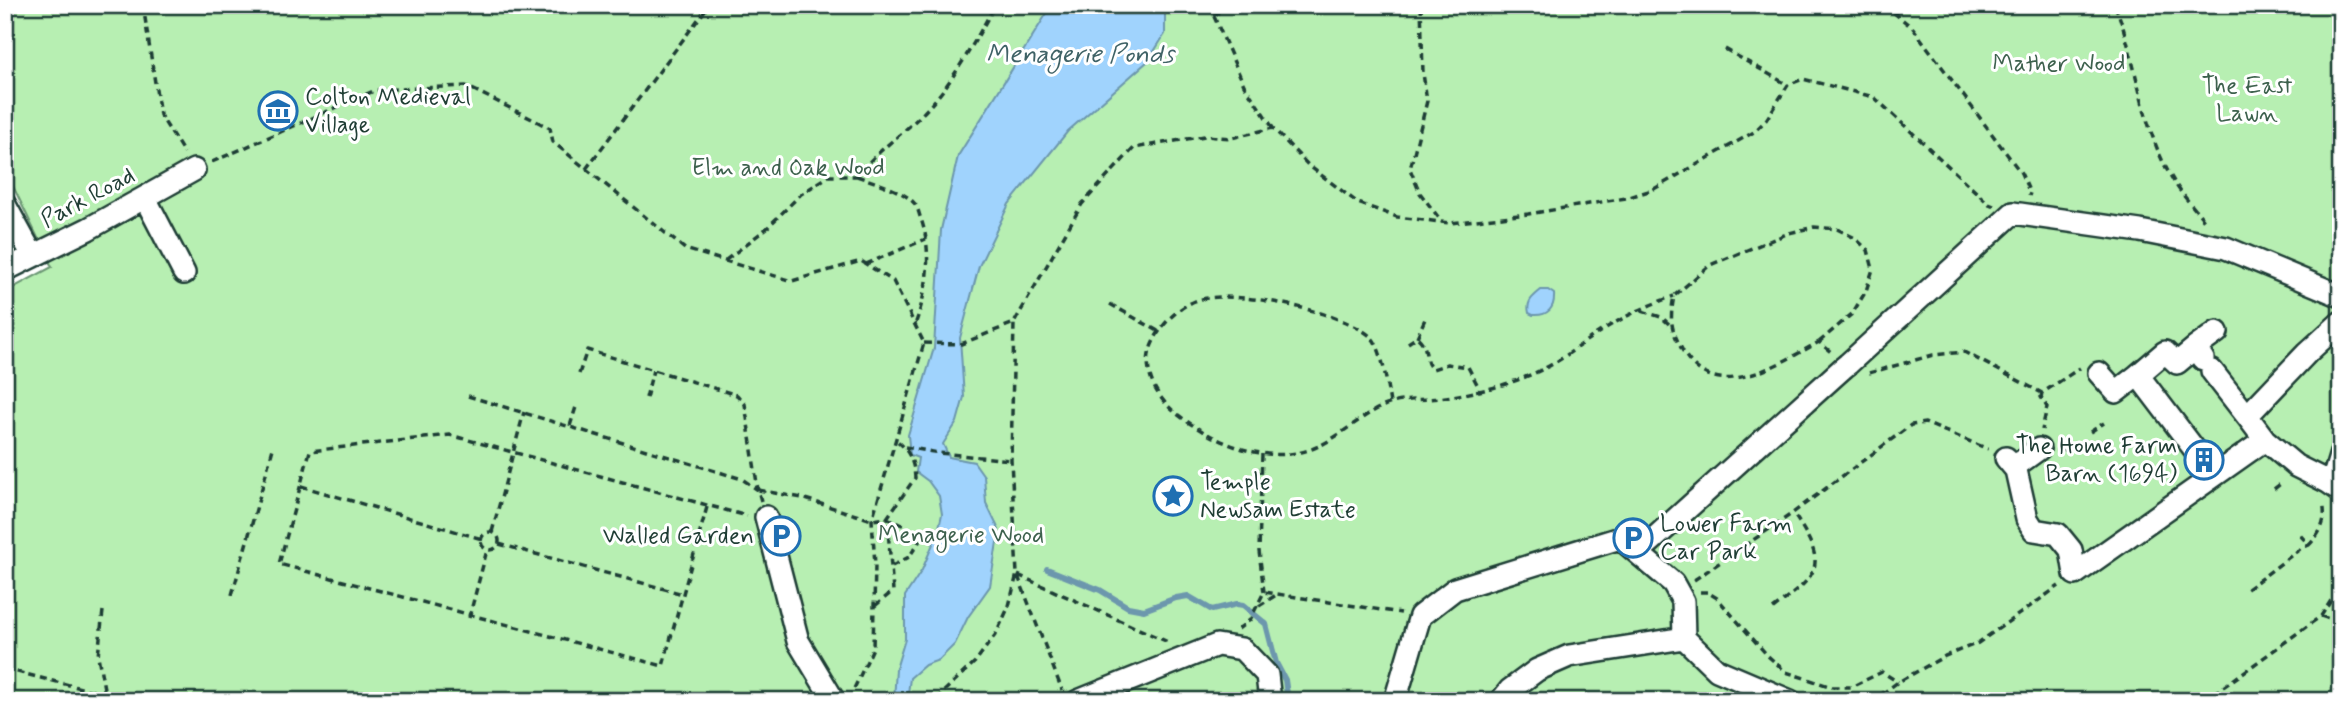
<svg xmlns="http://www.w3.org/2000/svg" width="2346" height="706" font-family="Mynerve,sans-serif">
<rect width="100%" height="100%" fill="#fff"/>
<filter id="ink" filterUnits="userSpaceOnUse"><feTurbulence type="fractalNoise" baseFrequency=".0143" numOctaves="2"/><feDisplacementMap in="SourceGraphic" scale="14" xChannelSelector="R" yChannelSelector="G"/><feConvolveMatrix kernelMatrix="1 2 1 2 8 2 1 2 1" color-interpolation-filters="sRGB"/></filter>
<g filter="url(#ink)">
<path fill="#b7efb2" stroke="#6b9673" stroke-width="2" d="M5 5H2341V701H5V292L52 267 12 184 5 176Z"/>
<path fill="#a0d3fd" stroke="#6c97ad" stroke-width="2" d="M1052 5H1165V34L1148 61 1068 131 1009 204 979 266 960 338 964 397 957 422 943 444 949 457 974 462 984 476 986 503 999 530 990 586 968 617 955 644 939 660 925 665 910 678 907 701H894L896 669 905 639V596L922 570 938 532 942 514 939 496 928 481 916 472 918 458 910 455 908 435 934 348 941 230 958 156Z
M1541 290H1548L1554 294C1555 308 1548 316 1533 315L1529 313C1526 301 1533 297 1541 290Z"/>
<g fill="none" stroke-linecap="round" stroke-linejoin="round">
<path stroke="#6c97ad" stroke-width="6" d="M1047 569 1100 590 1128 607 1144 610 1176 598 1188 596 1212 610 1237 604 1243 605 1266 624 1276 663 1285 680 1288 701"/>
<path stroke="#d2d8d6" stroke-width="21" stroke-dasharray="21 10" stroke-linecap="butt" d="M2195 450 2211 471"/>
<g stroke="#1f3d34" stroke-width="26">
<path id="minor" d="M145 198 184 273
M5 205 33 256
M5 270 88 229 194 170
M2195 348 2177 363 2165 352 2138 375 2195 450
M2203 359 2195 348 2217 332
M1848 364 2013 213 2140 231 2226 248 2341 296
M2212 371 2247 416
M2099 373 2116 392 2138 375
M2265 440 2296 466 2328 482 2341 491
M2006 458 2016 470 2027 519 2034 530 2058 534 2071 550 2075 574 2265 440 2247 416 2307 353 2341 322
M2014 467 2039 449
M2338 489 2335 473 2341 453
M766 517 798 641 834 701
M1638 553 1842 369
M1684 638 1717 670 1790 701
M1078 701 1217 645 1242 649 1267 675 1270 701
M1395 701 1420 616 1455 589 1620 538 1673 583 1683 601 1684 638 1569 656 1537 670 1510 690 1501 701"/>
</g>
<path stroke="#1f3d34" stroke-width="3.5" stroke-dasharray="7 5" stroke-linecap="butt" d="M143 5 160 115 184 153
M1209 5 1244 85 1273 128
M1421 5 1423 73 1427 101 1410 169 1420 193 1442 222
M1884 5 1913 28 2021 173 2030 193 2029 196
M2115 5C2138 62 2140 127 2173 180 2182 196 2196 209 2206 223
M1213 16 1230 5
M1725 49 1788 85
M212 162 376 90 466 86 550 128 553 142 685 249 792 281 861 261 893 281 924 343 872 520 875 565 873 648 852 693
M586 169 709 5
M857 176C873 182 904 190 915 204 918 207 919 215 921 219 933 253 927 292 915 325
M726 260 767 228 801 194 829 176H857C877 150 905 133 927 109 955 79 975 41 995 5
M866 264 926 239
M1110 304 1158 331
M1642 311 1661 317 1669 324
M1417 337 1425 319
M1819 342 1852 314 1866 291 1873 269 1868 250 1855 238 1837 229 1814 227 1789 233 1710 265 1674 296C1669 322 1671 330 1684 353 1716 406 1780 363 1819 342L1832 353
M924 343 961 344 1014 323 1082 204 1134 148 1205 136 1231 138 1273 128 1308 165 1358 203 1397 217 1450 223 1528 214 1626 198 1652 190 1754 132 1766 120 1788 85 1803 79 1874 97 1989 204 1994 206
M1408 343 1417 337C1432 350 1421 361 1433 369L1447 364 1468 367 1477 384 1478 392
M1869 373 1933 355 1964 352 2042 393 2080 368
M579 374 587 350 737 395 745 404 758 490
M2042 393 2041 397 2047 407 2042 430
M468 396 742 479 758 490
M646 398 653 370
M1390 403C1387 387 1383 350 1372 338 1347 312 1229 287 1195 301 1175 309 1157 329 1150 350 1143 375 1158 399 1177 414 1216 444 1271 468 1319 446 1341 436 1369 409 1392 403 1407 399 1424 400 1439 398 1476 393 1512 385 1545 368 1564 359 1580 344 1598 333 1621 318 1648 305 1674 296
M570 426 576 407
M2090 432 2104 423
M905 447 939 453 1011 460
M2059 447 2065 450 2070 446
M1262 454 1259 551 1264 592
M301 486 482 539
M2274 489 2283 482
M761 501 758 490 802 498 872 520 887 518 907 527 919 542 909 557 890 567
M707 507 663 666 279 564 310 451 450 435 747 516
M481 541a9 9 0 1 1 18 0a9 9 0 1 1-18 0Z
M492 532 524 412
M2300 535 2309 545C2321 533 2327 520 2323 503
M499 544 683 594
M1018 575 1168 642
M1018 576 1062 690
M1694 580 1790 515 1911 425 1925 423 1988 449
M2247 589 2300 549 2309 545
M1700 592H1707L1717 598 1768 656 1786 672 1832 687H1851L1882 672 1898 682
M232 595 274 445
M875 606 893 591 887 518 915 478C914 462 909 450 896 440
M1259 606 1276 595
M1773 609C1820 573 1829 567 1793 513
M103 611 98 656 105 694
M2321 616 2341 623
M469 618 487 550
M1238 629 1250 620 1264 592 1401 613
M5 669 105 694 118 701
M937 701 942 693 975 662 996 634 1009 606 1017 574 1011 460 1014 323
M1872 701 1898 682 1945 656 1978 643 2059 586
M2204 701 2321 616 2341 585"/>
<use href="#minor" stroke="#fff" stroke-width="21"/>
<g stroke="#1f3d34" stroke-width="26" stroke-linecap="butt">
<path id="minor-bridge" d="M1842 369 1848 364"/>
</g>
<use href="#minor-bridge" stroke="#fff" stroke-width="21"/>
</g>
</g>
<defs>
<g id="museum-ring" transform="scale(2.0125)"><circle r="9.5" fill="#fff" stroke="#1f6fb2" stroke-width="1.5"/><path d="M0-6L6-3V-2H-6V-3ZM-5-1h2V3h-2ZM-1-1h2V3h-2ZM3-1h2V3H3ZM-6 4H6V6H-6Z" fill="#1f6fb2"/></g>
<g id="building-ring" transform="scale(2.0125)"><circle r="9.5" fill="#fff" stroke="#1f6fb2" stroke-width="1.5"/><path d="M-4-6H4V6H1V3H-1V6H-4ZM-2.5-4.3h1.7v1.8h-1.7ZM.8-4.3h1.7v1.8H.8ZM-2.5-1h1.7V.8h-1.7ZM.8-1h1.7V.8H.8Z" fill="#1f6fb2"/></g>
<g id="sight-ring" transform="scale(2.0125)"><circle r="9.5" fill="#fff" stroke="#1f6fb2" stroke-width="1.5"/><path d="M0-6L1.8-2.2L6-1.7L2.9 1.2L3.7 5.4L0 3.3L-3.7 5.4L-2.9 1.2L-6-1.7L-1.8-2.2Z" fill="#1f6fb2"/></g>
<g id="parking-ring" transform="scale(2.0125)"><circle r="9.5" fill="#fff" stroke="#1f6fb2" stroke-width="1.5"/><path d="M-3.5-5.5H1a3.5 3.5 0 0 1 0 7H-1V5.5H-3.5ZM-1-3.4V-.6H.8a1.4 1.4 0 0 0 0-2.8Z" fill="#1f6fb2"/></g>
</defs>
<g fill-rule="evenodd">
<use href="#museum-ring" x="278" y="111"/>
<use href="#building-ring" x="2204" y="460"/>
<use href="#sight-ring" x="1173" y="496"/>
<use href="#parking-ring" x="781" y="536"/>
<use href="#parking-ring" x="1633" y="538"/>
</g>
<g text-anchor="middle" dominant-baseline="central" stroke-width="6" stroke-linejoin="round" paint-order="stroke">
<g font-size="24" fill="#3d614d" stroke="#fff">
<text x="2059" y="64">Mather Wood</text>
<text x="2247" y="86">The East<tspan x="2247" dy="28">Lawn</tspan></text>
<text x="788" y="168">Elm and Oak Wood</text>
<text x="961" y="535">Menagerie Wood</text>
</g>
<g font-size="24" fill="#1f3d34" stroke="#fff" text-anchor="start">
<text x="305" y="97">Colton Medieval<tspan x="305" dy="28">Village</tspan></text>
<text x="2177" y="446" text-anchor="end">The Home Farm<tspan x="2177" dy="28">Barn (1694)</tspan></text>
<text x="1200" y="482">Temple<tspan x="1200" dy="28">Newsam Estate</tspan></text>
<text x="1660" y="524">Lower Farm<tspan x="1660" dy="28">Car Park</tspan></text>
<text x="754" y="536" text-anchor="end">Walled Garden</text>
</g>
<g font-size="24" fill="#1f3d34" stroke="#fff">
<text transform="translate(88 198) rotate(-28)">Park Road</text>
</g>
<g font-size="26" font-style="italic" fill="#3f6266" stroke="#fff">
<text x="1080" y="55">Menagerie Ponds</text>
</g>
</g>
<rect width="2346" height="706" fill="none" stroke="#fff" stroke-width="28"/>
<rect x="14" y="14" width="2318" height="678" fill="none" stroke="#1f3d34" stroke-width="2.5" filter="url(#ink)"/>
</svg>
